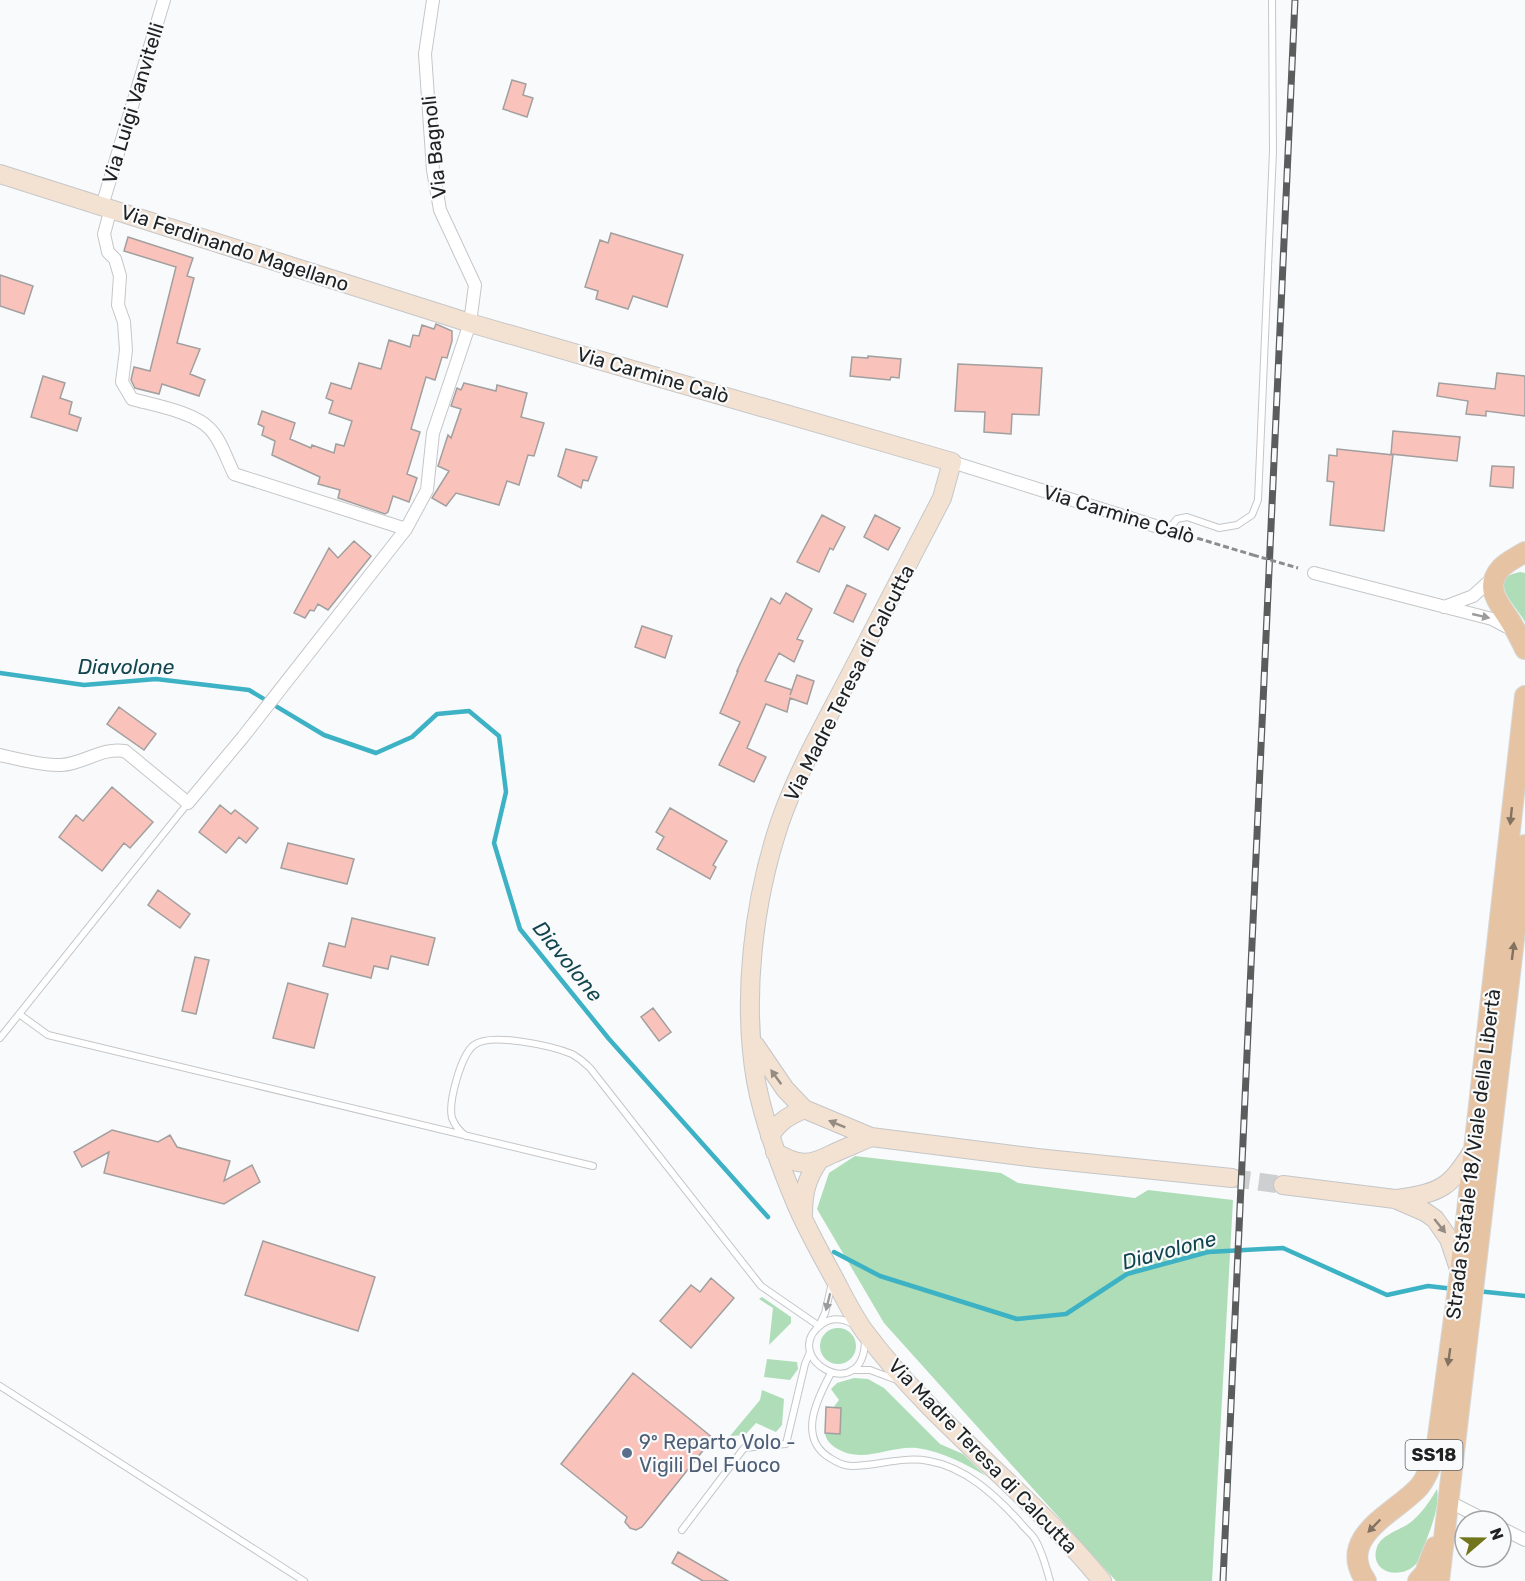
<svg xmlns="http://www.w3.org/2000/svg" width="1525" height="1581" font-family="Rubik,sans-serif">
<rect width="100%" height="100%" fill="#f8fafc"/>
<path fill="#aeddb8" d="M1520 572 1525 573V622C1518 608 1484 578 1520 572Z
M855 1156 1001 1173 1018 1183 1135 1198 1148 1190 1233 1200 1212 1581H1116L884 1323 817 1209 829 1173Z
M762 1297 791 1317V1323L769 1345 773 1308 759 1299Z
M820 1346a18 18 0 1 1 36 0a18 18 0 1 1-36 0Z
M767 1359 797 1362 798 1369 790 1380 764 1377Z
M854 1378 868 1379 884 1388 940 1444 963 1454 986 1476C964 1463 943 1452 917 1448 889 1445 863 1465 836 1448 830 1444 826 1440 825 1433H840L841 1408H833L839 1400 831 1389 837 1383Z
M762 1390 784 1399 782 1425 776 1432 756 1423 745 1435 730 1436 760 1400Z
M1437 1489C1441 1509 1425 1543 1417 1563 1402 1581 1368 1573 1377 1547 1382 1534 1401 1530 1411 1522 1422 1513 1430 1501 1437 1489Z"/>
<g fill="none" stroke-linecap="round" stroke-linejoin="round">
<path stroke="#3cb2c4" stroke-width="4.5" d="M0 673 84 685 156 679 249 690 324 735 376 753 412 737 437 714 469 711 499 736 506 792 494 843 520 929 609 1039 768 1217
M834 1252 880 1276 1017 1319 1066 1314 1127 1274 1208 1252 1283 1248 1387 1295 1428 1286 1454 1289
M1477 1291 1525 1296"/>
</g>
<path fill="#f9c3bc" stroke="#a29f9f" stroke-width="1.5" d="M512 80 526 84 523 95 533 98 527 117 503 109Z
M611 233 683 255 667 307 633 296 628 309 596 299 598 291 585 287 600 240 608 243Z
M128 237 193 258 187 276 194 278 177 343 200 349 190 374 205 380 199 396 162 384 159 394 135 388 131 380 134 367 150 371 176 267 124 251Z
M0 275 33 286 24 314 0 306Z
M436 324 452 331V341L447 358 442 357 435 380 426 377 411 429 420 432 407 474 417 478 409 502 393 496 388 512 385 514 338 498 340 490 318 484 320 477 272 455 275 441 262 435 264 427 258 424 262 411 295 423 290 439 311 448 312 445 334 453 336 444 344 446 352 421 329 413 333 401 326 398 331 383 351 389 359 363 381 369 389 340 410 347 413 335 419 336 422 325 434 329Z
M868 356 901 359 899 378 891 377 890 380 850 376 852 357 868 358Z
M958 364 1042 368 1039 415 1012 414 1011 434 984 432 985 412 955 411Z
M1497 373 1525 376V416L1486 411V416L1466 414 1468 401 1437 396 1439 383 1495 389Z
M43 376 65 383 60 398 72 402 69 414 81 418 77 431 31 417Z
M464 383 496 391 497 385 527 393 521 417 544 423 534 456 528 455 519 485 507 481 499 505 456 493 446 506 432 498 449 471 438 466 448 435 451 438 461 409 451 406 457 388 461 390Z
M1393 431 1460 437 1457 461 1391 454Z
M566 449 597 457 588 481 583 480 581 488 558 476Z
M1337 449 1393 455 1384 531 1330 525 1334 482 1327 481 1329 455 1337 456Z
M1492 466 1514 467 1513 488 1490 486Z
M822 515 845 527 833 550 830 548 819 572 797 562Z
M875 515 900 528 888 550 864 537Z
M354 541 371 556 328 610 318 604 314 611 310 610 305 618 294 613 329 548 338 558Z
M847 585 866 594 853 622 834 613Z
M786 593 812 609 797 639 803 641 794 662 779 653 765 681 792 690 790 695 797 675 814 681 807 704 790 698 787 712 766 704 747 748 766 757 754 782 719 765 740 722 720 713 738 671H737L771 598 780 604Z
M642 626 672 636 665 658 635 647Z
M119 707 156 734 144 750 107 724Z
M112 787 153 822 130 848 124 843 102 871 59 837 76 815 83 821Z
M220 805 231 814 235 810 258 828 246 843 239 837 226 853 199 832Z
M670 808 727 841 713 865 716 867 710 879 657 849 664 837 656 832Z
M288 843 354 859 347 884 281 868Z
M158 890 190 914 180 928 148 905Z
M352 918 435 938 428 965 391 956 388 969 374 966 371 978 323 966 329 943 345 947Z
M195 957 209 960 196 1014 182 1011Z
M288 983 328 994 314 1048 273 1038Z
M653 1008 671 1032 659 1041 641 1017Z
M112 1130 158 1142 170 1135 177 1147 230 1161 224 1181 252 1165 260 1182 224 1204 104 1173 109 1152 82 1167 74 1152Z
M263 1241 375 1277 358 1331 245 1295Z
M711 1278 734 1298 691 1348 660 1321 691 1285 700 1292Z
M633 1373 713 1438 642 1527 636 1530 630 1528 625 1522 627 1517 561 1464Z
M826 1407 841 1408 840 1434 825 1433Z
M678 1552 728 1581H703L672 1563Z"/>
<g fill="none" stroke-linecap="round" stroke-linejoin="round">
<path stroke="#cdcfd0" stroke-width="18" stroke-dasharray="18 9" stroke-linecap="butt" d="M1232 1178 1283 1185"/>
<g stroke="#c5c6c8" stroke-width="8">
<path id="lane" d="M1168 530 1177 519 1187 517 1219 528 1237 525 1252 515 1258 500 1273 151 1272 0
M19 1014 48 1035 593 1166
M0 1038 188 803
M466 1136C459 1131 455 1126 452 1118 448 1102 461 1055 474 1045 491 1032 552 1046 572 1054 579 1058 585 1063 590 1068L761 1286 819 1326 825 1313 832 1283
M853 1324C842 1318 832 1317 822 1324 777 1357 864 1408 865 1340
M852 1370H870L897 1380
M831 1373C817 1399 797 1438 830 1458 836 1462 845 1466 852 1466 878 1466 902 1456 929 1461 965 1467 995 1495 1019 1521 1023 1527 1030 1532 1034 1538 1042 1550 1046 1567 1050 1581
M0 1386 304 1581
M682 1530 744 1448 786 1444 805 1364 810 1352"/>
</g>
<g stroke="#c5c6c8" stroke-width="14">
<path id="street" d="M102 206 164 0
M111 208 104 234 108 252 115 259 120 276 118 305 124 322 126 350 122 382 132 399C153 405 195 412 210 429 221 440 227 460 234 474L406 529
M952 462 1168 530
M1314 573 1492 619 1511 629
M1444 607 1473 596 1495 576
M0 755C17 759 44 766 61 765 84 764 101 747 125 751L188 803 243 737 406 529 427 490 433 433 470 323 475 285 440 210 433 170 425 54 433 0
M1448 1501 1487 1521
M1501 1528 1525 1540"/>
</g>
<g stroke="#c5c6c8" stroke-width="20">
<path id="secondary" d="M0 174 470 323 952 462 942 498C910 559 879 620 847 681 823 727 797 773 780 822 753 902 742 999 756 1081 764 1124 780 1166 797 1206 808 1231 821 1254 834 1278 844 1297 853 1316 865 1332 934 1425 1030 1492 1102 1581
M755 1045 785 1089 804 1109 871 1137 1037 1158 1232 1178
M770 1136C779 1121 789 1116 804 1109
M775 1152C798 1166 809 1166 832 1154 845 1148 858 1143 871 1137
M1283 1185 1395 1199 1425 1212 1435 1219 1449 1239 1460 1272
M1397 1199C1443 1192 1449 1188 1474 1149
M803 1215C803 1194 806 1180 818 1162"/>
</g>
<g stroke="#d7d7d7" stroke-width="22">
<path id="primary" d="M1525 552C1517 557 1508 561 1501 568 1484 587 1498 602 1509 619 1515 628 1520 639 1525 649
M1366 1581C1335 1536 1396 1513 1419 1487 1429 1475 1433 1459 1437 1444L1460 1274 1525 696
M1418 1581 1425 1573 1435 1547
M1439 1581 1525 845"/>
</g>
<path stroke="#8b8c8d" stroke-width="3" stroke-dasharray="6 3" stroke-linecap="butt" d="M1180 533 1253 555"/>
<use href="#lane" stroke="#fff" stroke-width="6"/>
<use href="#street" stroke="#fff" stroke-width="12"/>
<use href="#secondary" stroke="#f3e1d1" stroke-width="18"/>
<use href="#primary" stroke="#e6c4a3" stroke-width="20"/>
<g stroke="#5b5c5c" stroke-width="7">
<path id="rail" d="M1223 1581 1295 0"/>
</g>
<use href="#rail" stroke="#f8fafc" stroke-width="4.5" stroke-dasharray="14" stroke-linecap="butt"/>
<path stroke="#8b8c8d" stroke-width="3" stroke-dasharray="6 3" stroke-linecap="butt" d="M1253 555 1298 568"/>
</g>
<defs><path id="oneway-solid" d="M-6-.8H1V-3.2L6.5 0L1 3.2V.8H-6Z" transform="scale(1.5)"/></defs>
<g fill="#9b9b9b">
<use href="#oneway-solid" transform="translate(1481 616) rotate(13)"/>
<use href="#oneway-solid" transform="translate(828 1302) rotate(104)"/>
</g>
<g fill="#837262">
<use href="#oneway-solid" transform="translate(1511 816) rotate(96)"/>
<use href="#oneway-solid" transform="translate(1513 951) rotate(-83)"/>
<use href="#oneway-solid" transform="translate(1449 1357) rotate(98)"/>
<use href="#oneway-solid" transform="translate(1374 1526) rotate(134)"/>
</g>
<g fill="#948b82">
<use href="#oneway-solid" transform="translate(776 1077) rotate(-126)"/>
<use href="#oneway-solid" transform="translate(837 1124) rotate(-158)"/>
<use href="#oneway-solid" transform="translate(1440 1226) rotate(51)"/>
</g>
<circle fill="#5c6f8a" stroke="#f8fafc" stroke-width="2" cx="627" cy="1453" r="6"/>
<g text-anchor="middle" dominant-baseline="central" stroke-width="4.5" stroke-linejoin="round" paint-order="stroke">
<rect fill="#f8fafc" stroke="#616263" stroke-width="1.5" x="1405.5" y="1440" width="57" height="30" rx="4.5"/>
<g font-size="18" font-weight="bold" fill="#202121">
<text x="1434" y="1455">SS18</text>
</g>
<g font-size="20" fill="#202121" stroke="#f8fafc">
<text transform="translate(133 103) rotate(-73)">Via Luigi Vanvitelli</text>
<text transform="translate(434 147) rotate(-96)">Via Bagnoli</text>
<text transform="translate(235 248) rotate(18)">Via Ferdinando Magellano</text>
<text transform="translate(653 375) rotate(16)">Via Carmine Calò</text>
<text transform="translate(1119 514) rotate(17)">Via Carmine Calò</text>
<text transform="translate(849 683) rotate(-63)">Via Madre Teresa di Calcutta</text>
<text transform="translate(1473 1154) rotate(-83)">Strada Statale 18/Viale della Libertà</text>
<text transform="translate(983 1456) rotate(46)">Via Madre Teresa di Calcutta</text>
</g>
<g font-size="20" fill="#4e5e75" stroke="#f8fafc" text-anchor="start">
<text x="639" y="1442">9º Reparto Volo -<tspan x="639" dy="23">Vigili Del Fuoco</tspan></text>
</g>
<g font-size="21" font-style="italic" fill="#12464e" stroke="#f8fafc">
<text x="126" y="666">Diavolone</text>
<text transform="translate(568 961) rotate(51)">Diavolone</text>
<text transform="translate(1169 1250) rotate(-15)">Diavolone</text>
</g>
</g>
<g transform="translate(1483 1539) rotate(70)"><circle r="28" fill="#f8fafc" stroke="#a2a3a4" stroke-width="1.5"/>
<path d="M0-4.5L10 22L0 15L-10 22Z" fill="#72751c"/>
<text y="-9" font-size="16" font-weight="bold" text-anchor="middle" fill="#202121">N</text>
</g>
</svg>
